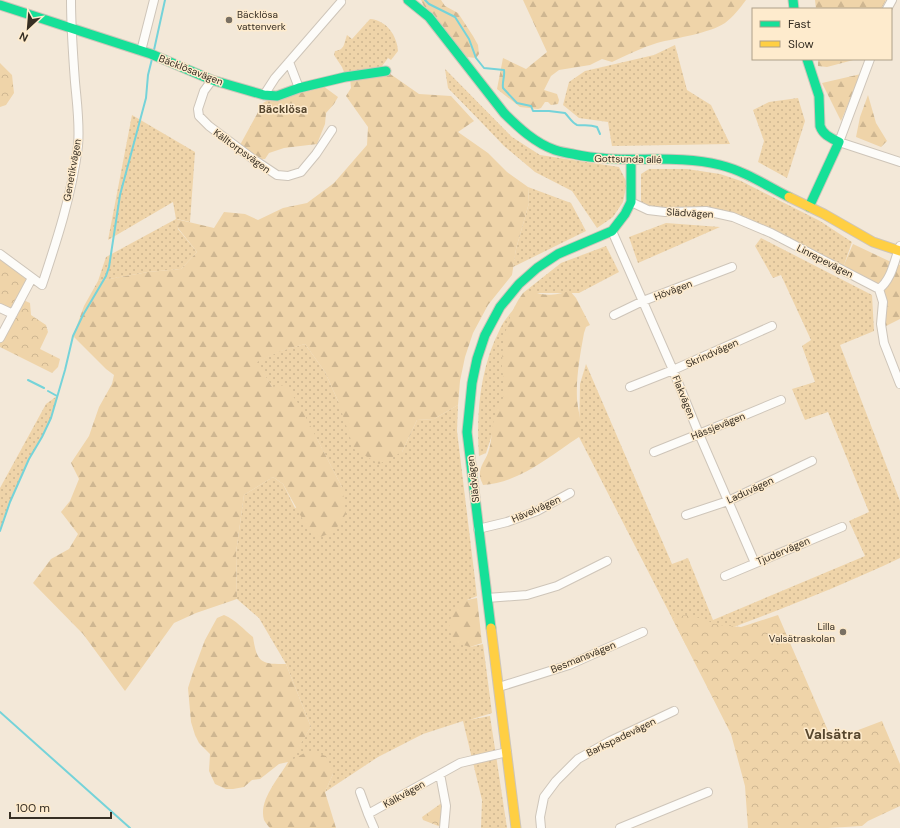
<svg xmlns="http://www.w3.org/2000/svg" width="900" height="828" font-family="'DM Sans',sans-serif">
<defs>
<pattern id="grass-dots" width="8" height="8" patternUnits="userSpaceOnUse"><rect width="8" height="8" fill="#efd4a9"/><path d="M2 2h.1M6 6h.1" fill="none" stroke="#ceb691" stroke-width="1.8" stroke-linecap="round"/></pattern>
<pattern id="forest-firs" width="22" height="20" patternUnits="userSpaceOnUse"><rect width="22" height="20" fill="#efd4a9"/><path d="M5 1l3.5 6h-7zM16 11l3.5 6h-7z" fill="#ceb691"/></pattern>
<pattern id="park-crowns" width="20" height="18" patternUnits="userSpaceOnUse"><rect width="20" height="18" fill="#efd4a9"/><path d="M2 6a3 3 0 1 1 6 0M12 15a3 3 0 1 1 6 0" fill="none" stroke="#ceb691"/></pattern>
</defs>
<rect width="100%" height="100%" fill="#f3e8d8"/>
<path fill="url(#grass-dots)" d="M370 19C386 20 397 35 398 51L391 60 388 58 377 73 344 72 342 67 334 55 335 51C345 50 344 43 347 35L352 39Z
M675 45 687 90 711 105 730 144 612 146 608 122 579 118 563 105 569 82 585 71 654 55Z
M445 69 512 137 540 155 619 167 627 183 623 202 613 217 597 228 572 191 535 172 504 146 483 124 448 88Z
M798 98 805 121 787 178 758 162 764 141 753 110 769 102Z
M132 115 195 152 190 222 177 219 178 229 197 252 181 269 148 272 98 281 106 257 176 219 173 202 108 240Z
M649 169H687L720 174 741 181 820 221 852 242 844 265V271L771 233 706 211 665 212 641 204V174Z
M528 187 571 203 586 231 513 267 516 249 529 203Z
M666 223 720 227 638 263 629 237Z
M761 238 872 295 874 331 840 345 900 501V558C831 591 758 618 686 645L579 437 580 384 586 364 672 564 688 558 713 620 865 556 849 521 869 512 828 412 805 420 792 389 815 382 802 346 811 340 781 275 773 278 755 246Z
M606 246 619 272 579 293H523L561 263Z
M516 306 508 386 486 453 479 456C476 413 480 368 500 329 503 321 511 313 516 306Z
M305 344 325 372 338 401 402 452 417 420 434 419 458 405 457 431 477 596 467 600 470 647 483 644 492 713 469 720 490 716 507 828H481L482 800 463 721 423 734 378 757 325 792 333 774 289 761 311 727 286 664 259 618 237 599 236 553 244 495 273 477 283 484 295 508 342 487 317 439 272 387 256 362 280 351Z
M57 396 51 418 42 437 29 459 10 502 0 531V488L46 404Z"/>
<path fill="url(#forest-firs)" d="M421 0H441L445 6 458 13 473 36 478 45 479 54 476 58 467 57 424 6Z
M523 0H746C740 8 733 17 725 23 710 33 676 38 657 43 641 48 627 55 612 62L602 59 590 65 559 70 551 76 544 90 557 94 559 100 558 104 551 105 548 102H545L541 108 538 109 520 107 497 89 503 58 526 69 547 52Z
M815 0H886L881 9H816Z
M818 59H857L827 67 818 66Z
M386 71 419 94 451 96 474 121 458 132 488 153 507 172 528 187 529 203 516 249 512 275 488 305 473 333 465 357 460 381 458 405 434 419 417 420 402 452 379 464 354 449 338 401 325 372 305 344 281 351 257 362 272 387 285 385 300 406 342 487 346 514 334 532 320 537 307 527 283 484 273 477 244 495 236 553 237 599 196 613 174 623 125 691 83 634 33 583 51 559 69 549 78 534 61 512 70 501 79 479 71 463 89 436 99 407 112 384 114 375 106 369 73 336 84 306 98 281 148 272 181 269 197 252 178 228 176 219 214 228 224 212 245 214 258 220 283 208 307 203 334 183 367 145 368 127 346 96 351 88 350 78Z
M861 74 841 121 822 83Z
M319 83 338 97 334 104 326 113 325 124 317 144 284 148 269 153 265 159H261L240 145 263 103 283 91Z
M868 95 876 123 887 141 881 147 856 137 860 117Z
M853 244 891 262 900 265V319L882 328 879 289 844 271V265Z
M531 291C547 297 554 295 570 291L576 298 590 325 586 327 584 333C580 355 576 377 577 399 578 412 583 424 579 437 550 456 519 483 483 485 482 482 480 479 480 476 479 467 485 461 488 453 493 439 491 423 497 409 498 405 502 402 503 398 506 388 503 378 502 368 502 342 507 314 523 293Z
M477 598 482 643 470 647 453 642 449 627 453 608 467 600Z
M224 615C236 620 243 629 253 637 257 663 261 664 286 664L311 727 290 761 308 751 326 756 333 774 325 792 336 828H270C268 826 265 822 264 820 258 800 280 777 288 762L279 764 260 779 252 780 244 787 233 789H226L215 784 209 771 210 754 199 743 195 735 191 722 188 688 193 672 205 640 217 618Z"/>
<path fill="url(#park-crowns)" d="M0 63 12 75 14 93 6 105 0 107Z
M0 254 32 278 21 299 30 303 31 315 46 325 48 332 40 349 60 359 58 367 52 373 0 347V338L13 315 0 308Z
M690 615 719 625 741 627 778 615 832 740 882 721 900 764V806L868 821 862 826 828 828H748L745 786 731 734 672 618 677 616Z
M443 802 441 827 423 820 422 817Z"/>
<g fill="none" stroke-linecap="round" stroke-linejoin="round">
<path stroke="#75d3d9" stroke-width="2" d="M425 0 429 4 455 17 469 39 476 58 484 68 504 70C505 77 502 81 503 88L517 103 531 106 533 111H549L565 113C569 117 572 123 577 125 583 126 589 124 597 127L600 134
M154 50 165 0
M28 380 44 388
M48 391 57 396
M0 531 10 502 29 459 42 437 51 418 65 370 73 336 83 315 106 276 109 267 120 195 146 98 148 75 152 59
M0 712 130 828"/>
<g stroke="#cec5b9" stroke-width="10">
<path id="street" d="M887 9 892 0
M141 51 154 0
M870 59 839 142 900 162
M289 62 299 88
M212 80 204 91 198 109 199 116 209 126 253 159 277 175 288 176 301 172 316 154 332 130
M264 95 275 78 341 2
M631 202 648 210 665 212 706 211 733 217 771 233 879 289 883 302 881 324 884 343 900 384
M612 231 673 370 699 434 755 563
M0 254 42 285C57 240 72 194 78 146 80 125 77 104 75 82 73 55 71 28 71 0
M879 289C892 279 894 261 900 246
M0 308 13 314
M614 315 643 301 732 267
M0 338 32 278
M630 387 673 370 772 326
M654 452 699 434 781 400
M686 515 728 501 812 461
M478 529 507 522 537 511 570 493
M725 576 842 527
M487 598 527 595 557 586 607 561
M499 687 569 665 643 632
M440 774 446 806 444 828
M360 792 368 814
M374 828 368 814 460 763 507 752
M541 828 540 817 544 797 556 781 578 759 610 741 674 711
M620 828 708 792"/>
</g>
<g stroke="#cec5b9" stroke-width="11">
<path id="fast" d="M408 0 429 17 504 113C519 128 535 143 555 150 561 152 567 153 573 154 621 165 672 153 720 165 745 171 767 186 789 197
M793 0 794 9
M0 5 151 54 212 80 264 95 277 96 299 88 345 77 386 71
M807 59 819 96 820 126C823 135 831 138 839 142L809 207
M491 628 467 432 472 383 477 359 485 335 500 307 519 284 537 268 558 254 612 231 625 214 631 202V160"/>
</g>
<g stroke="#cec5b9" stroke-width="11">
<path id="slow" d="M789 197 824 214 873 242 900 251
M491 628 516 828"/>
</g>
<use href="#street" stroke="#fdfcf9" stroke-width="8"/>
<use href="#fast" stroke="#16e098" stroke-width="9"/>
<use href="#slow" stroke="#ffcf43" stroke-width="9"/>
</g>
<g fill="#797063" stroke="#feebcd" stroke-width="1.5">
<circle cx="229" cy="20" r="4"/>
<circle cx="843" cy="632" r="4"/>
</g>
<g text-anchor="middle" dominant-baseline="central" stroke-width="3" stroke-linejoin="round" paint-order="stroke">
<g font-size="10" fill="#372f24" stroke="#feebcd" text-anchor="start">
<text x="237" y="14">Bäcklösa<tspan x="237" dy="12">vattenverk</tspan></text>
<text x="835" y="626" text-anchor="end">Lilla<tspan x="835" dy="12">Valsätraskolan</tspan></text>
</g>
<g font-size="10" fill="#372f24" stroke="#feebcd">
<text transform="translate(191 70) rotate(21)">Bäcklösavägen</text>
<text transform="translate(242 151) rotate(36)">Källtorpsvägen</text>
<text transform="translate(628 159) rotate(1)">Gottsunda allé</text>
<text transform="translate(72 170) rotate(-80)">Genetikvägen</text>
<text transform="translate(690 213) rotate(3)">Slädvägen</text>
<text transform="translate(825 261) rotate(27)">Linrepevägen</text>
<text transform="translate(673 290) rotate(-21)">Hövägen</text>
<text transform="translate(712 353) rotate(-24)">Skrindvägen</text>
<text transform="translate(684 397) rotate(68)">Flakvägen</text>
<text transform="translate(718 426) rotate(-22)">Hässjevägen</text>
<text transform="translate(473 479) rotate(-97)">Slädvägen</text>
<text transform="translate(750 490) rotate(-25)">Laduvägen</text>
<text transform="translate(536 509) rotate(-24)">Hävelvägen</text>
<text transform="translate(783 551) rotate(-23)">Tjudervägen</text>
<text transform="translate(583 657) rotate(-22)">Besmansvägen</text>
<text transform="translate(621 737) rotate(-26)">Barkspadevägen</text>
<text transform="translate(404 794) rotate(-29)">Kälkvägen</text>
</g>
<g font-size="11" font-weight="bold" fill="#57472e" stroke="#feebcd">
<text x="283" y="109">Bäcklösa</text>
</g>
<g font-size="14" font-weight="bold" fill="#57472e" stroke="#feebcd">
<text x="833" y="734">Valsätra</text>
</g>
</g>
<rect x="752" y="8" width="140" height="52" fill="#feebcd" stroke="#aea089"/>
<rect x="760" y="21" width="20" height="6" fill="#16e098" stroke="#aea089"/>
<text x="788" y="28" font-size="12" fill="#372f24">Fast</text>
<rect x="760" y="41" width="20" height="6" fill="#ffcf43" stroke="#aea089"/>
<text x="788" y="48" font-size="12" fill="#372f24">Slow</text>
<g transform="translate(28 28) rotate(206)" stroke="#feebcd" stroke-width="3" paint-order="stroke">
<path d="M0-3L7 15L0 10L-7 15Z" fill="#372f24"/>
<text y="-6" font-size="11" font-weight="bold" text-anchor="middle" fill="#372f24">N</text>
</g>
<path d="M10 812v6h101v-6" fill="none" stroke="#372f24" stroke-width="2"/>
<text x="16" y="812" font-size="12" fill="#372f24" stroke="#feebcd" stroke-width="3" paint-order="stroke">100 m</text>
</svg>
